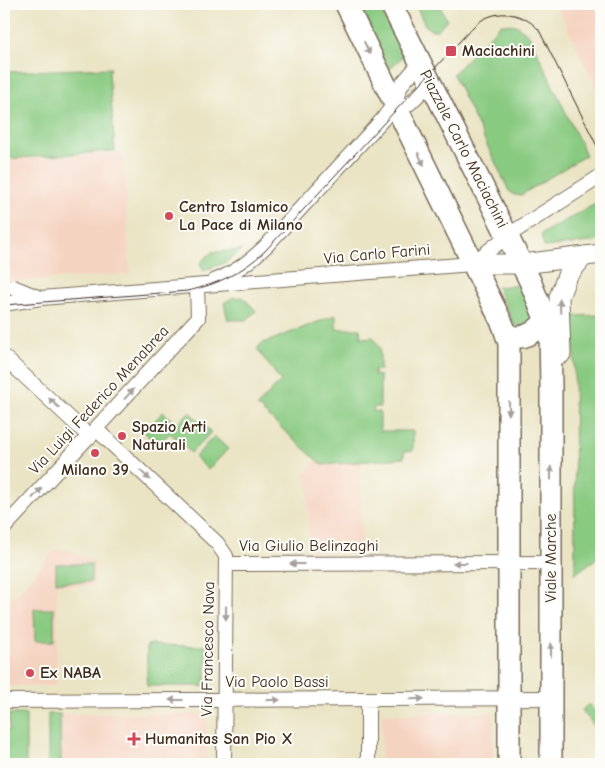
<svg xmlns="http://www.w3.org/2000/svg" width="605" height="768" font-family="'Comic Neue',sans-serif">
<rect width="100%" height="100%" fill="#fdfcf7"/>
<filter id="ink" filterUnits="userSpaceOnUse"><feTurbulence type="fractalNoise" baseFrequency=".02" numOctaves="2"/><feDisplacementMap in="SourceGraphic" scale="10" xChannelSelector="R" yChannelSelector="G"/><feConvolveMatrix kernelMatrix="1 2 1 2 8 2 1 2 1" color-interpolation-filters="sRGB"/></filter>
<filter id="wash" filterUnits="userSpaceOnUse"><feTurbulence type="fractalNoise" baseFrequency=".0096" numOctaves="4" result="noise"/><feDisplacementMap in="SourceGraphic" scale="20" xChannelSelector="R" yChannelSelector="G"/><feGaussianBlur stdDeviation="1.12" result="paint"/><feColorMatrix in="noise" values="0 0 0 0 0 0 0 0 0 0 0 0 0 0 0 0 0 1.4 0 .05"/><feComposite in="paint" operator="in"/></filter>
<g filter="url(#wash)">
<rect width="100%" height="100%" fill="#eae4c4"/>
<path fill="#f5d3c1" d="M556 4H601V97Z
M123 153 130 274 4 282V160Z
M317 461 322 465 361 462V552H309L308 479 304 475Z
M56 550H69L95 562V586L57 585V686H4V608Z
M493 713V764H381L382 714Z
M60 714H207L206 764H61Z"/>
<path fill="#89ca81" stroke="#627a50" d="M357 4H378L403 56 389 70Z
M415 4H441V8L447 20 437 30H431L425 25Z
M501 24 516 25 529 35 586 155 521 195H514L509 191 453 74Z
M111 68 109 73 115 151 6 159 4 133V72Z
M601 201V241L544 247 541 234Z
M242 250 226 262 204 271 200 263 212 252Z
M522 285 535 320 534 324 515 327 497 287Z
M243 297 256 311 247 320H228L224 303 232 298Z
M336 315V329H360L361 338 373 337 380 348V370H374V375L380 376V407H374L373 411 380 412V431H413V451H404V458L322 465 257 406 281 381 257 349 261 344Z
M601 315V555L575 574 574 316Z
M163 412 177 425 189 412 211 432 191 453 170 433 158 445 144 432Z
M214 436 228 449 208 470 195 457Z
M56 564H91V582H56Z
M34 609H54V641H35Z
M147 645 206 646V686H147Z
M589 704 601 720V735L582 710Z
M9 714H26V764H4V731H9Z
M48 714H60L61 764H48Z"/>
</g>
<g filter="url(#ink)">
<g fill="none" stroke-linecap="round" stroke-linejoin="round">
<g stroke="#786b58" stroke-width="16">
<path id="minor" d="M390 113 410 103 425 88
M214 281C235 273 250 261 266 246L383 119 394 104 401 85 420 63
M4 288 13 287 40 298
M4 304 41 298 472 264 507 236 601 176
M4 357 90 437
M97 430 217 543 226 556 224 764
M4 528 198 318 197 286
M226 564 551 563
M4 701 551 698
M368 764V700"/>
</g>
<g stroke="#786b58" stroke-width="21">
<path id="secondary" d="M472 264H523L601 254
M561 354 559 297 567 276 584 256"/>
</g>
<g stroke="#786b58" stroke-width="24">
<path id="primary" d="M346 4 503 325 509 343V764
M391 4 530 281 550 331 551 387V764
M506 334C522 343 536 332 546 320"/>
</g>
<use href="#minor" stroke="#fff" stroke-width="14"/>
<use href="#secondary" stroke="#fff" stroke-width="19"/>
<use href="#primary" stroke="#fff" stroke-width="21"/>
<path stroke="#3b2a1e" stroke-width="1" d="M4 305 187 291C217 285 243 272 265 251L473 27C492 8 521 10 539 30L601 154"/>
</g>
<defs><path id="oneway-solid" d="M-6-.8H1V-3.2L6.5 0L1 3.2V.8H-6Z" transform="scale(1.25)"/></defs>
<g fill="#a79f9a">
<use href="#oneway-solid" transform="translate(367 48) rotate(65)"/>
<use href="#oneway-solid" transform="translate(421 159) rotate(64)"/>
<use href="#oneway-solid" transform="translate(560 306) rotate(-93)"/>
<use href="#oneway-solid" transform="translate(129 394) rotate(-48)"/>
<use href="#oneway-solid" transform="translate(54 403) rotate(-137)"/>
<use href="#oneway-solid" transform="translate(509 408) rotate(91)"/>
<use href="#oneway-solid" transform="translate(551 473) rotate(-90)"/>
<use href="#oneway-solid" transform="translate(145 475) rotate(43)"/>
<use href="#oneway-solid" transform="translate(37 493) rotate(-47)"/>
<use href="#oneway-solid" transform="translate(460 563) rotate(180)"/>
<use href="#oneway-solid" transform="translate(297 564) rotate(180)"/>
<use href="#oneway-solid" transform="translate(226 613) rotate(91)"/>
<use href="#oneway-solid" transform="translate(551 650) rotate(-90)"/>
<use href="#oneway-solid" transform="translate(417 699) rotate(-1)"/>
<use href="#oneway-solid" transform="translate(176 700) rotate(180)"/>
<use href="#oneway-solid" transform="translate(273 700)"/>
</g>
</g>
<g fill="#d1495b" stroke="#fdfcf7" stroke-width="2">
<rect x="445" y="45" width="12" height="12" rx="2.5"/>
<circle cx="169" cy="216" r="5"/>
<circle cx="122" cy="436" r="5"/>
<circle cx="95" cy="453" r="5"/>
<circle cx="30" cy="673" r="5"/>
<path d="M131.5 731.5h5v5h5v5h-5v5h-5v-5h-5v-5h5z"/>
</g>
<g text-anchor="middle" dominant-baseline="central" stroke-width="4" stroke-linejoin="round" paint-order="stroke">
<g font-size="16" font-weight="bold" fill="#3b2a1e" stroke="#fdfcf7" text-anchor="start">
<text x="462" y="51">Maciachini</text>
<text x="179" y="207">Centro Islamico<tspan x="179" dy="18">La Pace di Milano</tspan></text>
<text x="132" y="427">Spazio Arti<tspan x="132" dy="18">Naturali</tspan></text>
<text x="95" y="470" text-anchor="middle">Milano 39</text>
<text x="40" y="673">Ex NABA</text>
<text x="145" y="739">Humanitas San Pio X</text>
</g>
<g font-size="16" fill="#3b2a1e" stroke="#fdfcf7">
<text transform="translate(464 149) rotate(63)">Piazzale Carlo Maciachini</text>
<text transform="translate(377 254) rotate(-5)">Via Carlo Farini</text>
<text transform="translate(99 400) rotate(-47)">Via Luigi Federico Menabrea</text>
<text x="309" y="546">Via Giulio Belinzaghi</text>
<text transform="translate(551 558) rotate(-90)">Viale Marche</text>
<text transform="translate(208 649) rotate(-89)">Via Francesco Nava</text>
<text x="277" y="682">Via Paolo Bassi</text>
</g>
</g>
<rect width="605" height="768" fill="none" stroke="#fdfcf7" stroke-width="20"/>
</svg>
